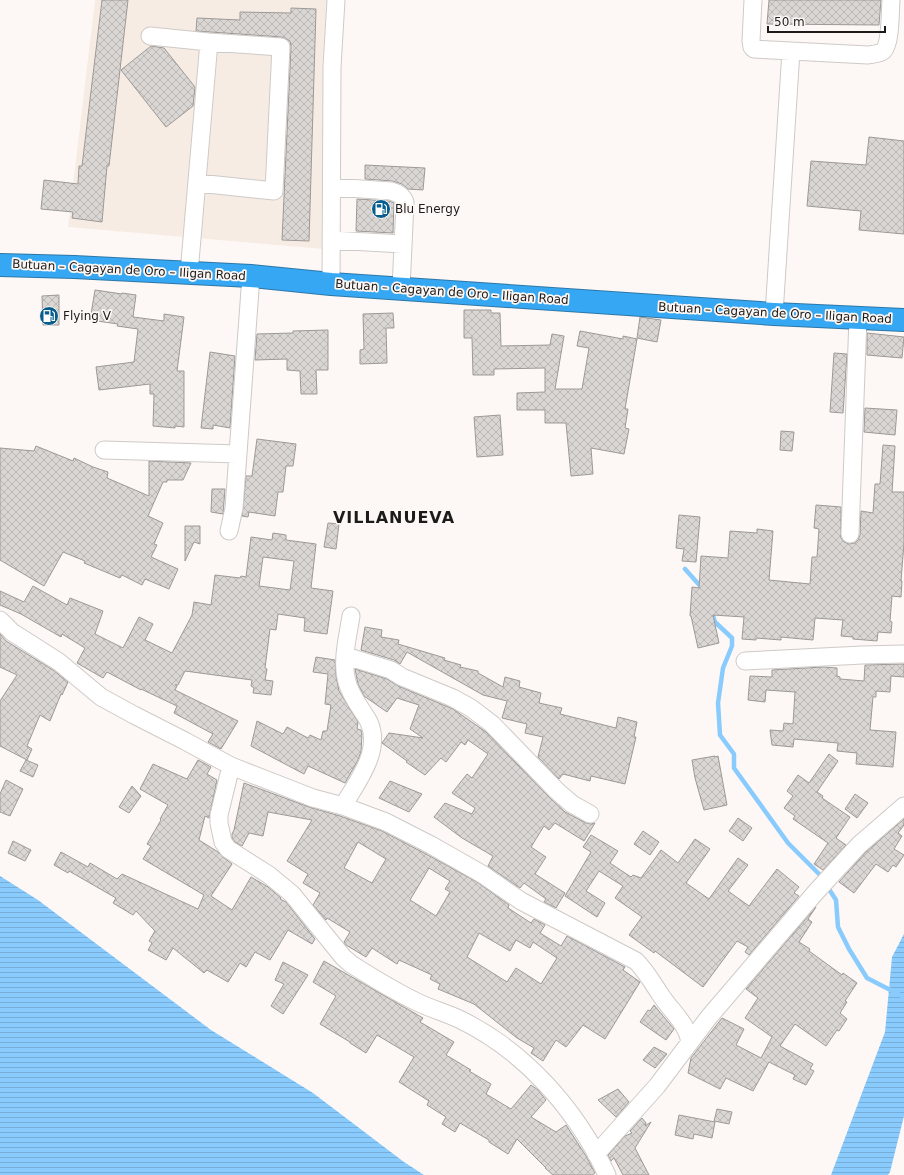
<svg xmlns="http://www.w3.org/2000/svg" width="904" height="1175" font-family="'DejaVu Sans',sans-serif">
<defs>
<pattern id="water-rules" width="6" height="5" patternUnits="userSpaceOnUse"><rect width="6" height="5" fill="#8acbfe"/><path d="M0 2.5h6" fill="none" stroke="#76aed9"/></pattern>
<pattern id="building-cross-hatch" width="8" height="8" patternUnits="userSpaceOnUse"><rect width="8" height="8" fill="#dad6d3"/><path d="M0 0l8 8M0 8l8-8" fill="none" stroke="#bab7b5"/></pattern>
</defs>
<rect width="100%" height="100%" fill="#fdf8f5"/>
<path fill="#f7ece4" d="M95 0H330L323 249 68 227Z"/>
<path fill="url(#water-rules)" d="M0 876 38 900 211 1030 313 1093 404 1162 424 1175H0Z
M904 934V1116L890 1172 888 1175H831L885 1032 892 957Z"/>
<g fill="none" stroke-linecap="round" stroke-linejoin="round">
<path stroke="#8acbfe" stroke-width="4.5" d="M685 569 702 588
M712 613 715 622 732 638V646L723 668 718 703 720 735 734 754V768L788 843 820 875 823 880
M827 886 836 900 838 927 849 949 867 978 904 997"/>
</g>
<path fill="url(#building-cross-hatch)" stroke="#9d9996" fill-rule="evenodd" d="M102 0H128L109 166H107L102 222 72 218 73 212 41 209 44 180 78 184 79 166H82Z
M769 0H881L879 25 767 24Z
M291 8 316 9 309 241 282 240 291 47 290 41 282 37 196 31 197 18 240 20V12L291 13Z
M151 46 164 48 195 87 193 106 166 127 121 70Z
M869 137 904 141V234L859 230 861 211 807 206 811 161 866 165Z
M365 165 425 168 423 190 408 189 402 184 392 181 365 179Z
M357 199 389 201 394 203 393 233 356 231Z
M95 290 122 294V293L136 295 133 317 164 321V314L184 317 177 371H184V427L175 426V428L153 426 154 394H150V384L99 390 96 367 134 362 138 329 117 326 118 324 90 320Z
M59 295V325H43L42 296Z
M464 310H491V313H500L501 346 550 345 552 334 564 336 555 389H582L589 348 577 346 580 331 623 339V336L637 339 625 409H628L625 428 629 429 624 454 591 448 593 474 571 476 566 423H545V410H517V393L545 392V368L494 369V375H473L472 338H464Z
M393 313 394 328H386L387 363 360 364V350L364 349 363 314Z
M640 317 661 320 657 342 637 338Z
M328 330V370H316L317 394H301L300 371 287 370V359L255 360 257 334 293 333V331Z
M867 333 904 337 902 358 867 355Z
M210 352 235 356 230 428 213 425V429L201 428Z
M834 353 847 354 843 413 830 412Z
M865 408 897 410 895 435 864 432Z
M500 415 503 455 477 457 474 417Z
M781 431 794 432 792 451 780 450Z
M257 439 296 444 293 466H286L283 492H278L275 516 249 512 248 517 242 516 246 476H252Z
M883 445 895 446 892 492H904V543L901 581H902L901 597 892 596 890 621 892 622 891 633 878 632 877 641 853 639V637L841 636 843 620 815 618 813 640 781 637V640L756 638V640L742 639 744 617 713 615 719 643 698 648 691 616H690L692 587 699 588 701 556 728 558 730 531 757 533V529L773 531 769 580 810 584 812 557H817L819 529 814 528 816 505 841 507V538L844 542 849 544 855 543 858 540 860 535 861 511 873 513 875 484H880Z
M36 446 73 461 74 458 93 467 108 472 107 478 149 496V461L191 463 183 480H167V482H163L148 516 163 523 154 544 157 545 151 557 178 569 169 589 145 579 142 585 122 575 120 578 84 563 85 561 63 552 44 586 0 560V448L34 451Z
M212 489H225L223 514 211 512Z
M679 515 700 517 696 562 682 561 684 549 676 548Z
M328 523 339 524 336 549 324 547Z
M185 526H200V544L194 542 185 561Z
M273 533 286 535V540L316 544 311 588 333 591 327 634 304 631 305 618 278 614 276 630 270 629 265 668 267 669 265 680 273 681 271 695 253 693 254 688 251 686 252 680 185 671 178 685H175L177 686 175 690 238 721 221 749 208 742 213 734 174 713 177 706 141 689V690L107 672 103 678 77 663 85 648 62 634 61 637 21 614 0 605V591L24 602 33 586 67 605 70 598 103 611 95 634 123 648 139 617 153 624 145 640 172 653 192 615 194 602 211 605 215 575 240 578 241 576 246 577 251 537 272 540ZM263 557 294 561 290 590 259 586Z
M365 627 382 630 381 637 399 640 398 644 445 658 444 660 461 665 460 667 478 671V673L503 687 505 677 520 681 519 687 541 693 539 703 562 708 560 714 616 728 618 717 637 722 634 737H636L625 784 591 776 590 781 563 774 559 779 538 757 543 737 525 733 527 724 502 718 507 701 483 695 407 652 400 664 394 660 361 650Z
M0 634 6 641 53 670 68 682 62 695 61 694 50 721 40 715 27 746 32 749 27 760 0 746V701L17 675 0 667Z
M316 657 335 660 336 676 339 691 358 722 357 729 361 730 362 734 361 752 357 762 345 783 308 766 304 774 251 746 257 721 283 734 287 727 308 738 310 735 321 740 323 731H327L331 705 325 704 328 674 313 672Z
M904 664V677L891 676 890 692 876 691V697H873L870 730 896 732 893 767 856 764 857 753 837 751 838 743 794 739 793 747 772 745 770 730 783 731 784 723 793 724 795 692 766 690 765 702 748 700 750 676 772 677V670L823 667 837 668V676L840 677V679L864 681 865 665Z
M355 669 387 679 398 686 453 709 486 732 550 798 565 812 586 823 591 824 595 823 584 841 555 823 549 830 544 826 531 847 546 857 535 874 565 893 556 908 544 902 546 899 524 883 520 888 488 866 493 856 462 838 434 817 445 803 472 814 475 808 452 793 467 774 472 778 488 754 468 740 465 745 461 742 446 762 441 758 425 775 406 762 407 761 382 743 389 733 423 738 410 729 419 705 397 698 387 712 364 696 358 684Z
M829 754 838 761 817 792 823 796 822 798 850 817 836 838 846 845 823 870 814 864 828 843 793 819 795 816 784 808 793 796 787 791 798 775 809 783Z
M715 756V757L718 756 727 805 704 810 695 778 692 760Z
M26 760 38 765 33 777 20 771Z
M198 760 211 767 207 774 217 780 209 818 205 816 199 840 218 852 223 857 232 864 211 896 232 910 251 877 268 887 281 898 280 899 286 902 315 939 312 944 288 930 270 960 255 952 246 967 240 963 228 982 207 970 204 973 173 948 166 960 148 950 152 943 149 941 155 931 136 911 133 915 113 903 116 898 69 871 68 873 54 865 61 852 88 867 90 863 117 879 122 874 198 909 204 895 143 859 151 846 147 844 161 820 160 819 168 805 140 789 153 764 187 779Z
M6 780 23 789 10 816 0 812V794Z
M390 781 422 794 409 812 379 798Z
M244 783 309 807 340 816 382 831 426 854 477 882 509 905 508 908 531 923 534 919 545 925 540 933 561 946 567 936 625 967 623 970 640 982 605 1039 583 1025 566 1047 556 1040 543 1061 531 1053 534 1048 517 1038 474 1004 438 989 440 984 430 979 432 975 399 960 397 964 372 948 366 957 346 945 344 942 350 932 327 918 326 920 313 905 320 893 303 883 308 874 287 861 312 820 268 812 263 836 249 833 242 846 235 842 232 838V834L234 830ZM358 842 386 859 372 883 344 868ZM429 868 450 881 445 889 450 892 436 916 410 900ZM479 933 510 951 516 940 530 948 533 942 557 958 541 984 516 968 507 982 467 957Z
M132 786 141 796 129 813 119 807Z
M855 794 868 803 857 818 845 809Z
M738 818 752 828 743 841 729 831Z
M904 819V825L898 833 902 836 894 849 904 855 896 867 893 865 888 872 876 864 854 893 839 882 866 852Z
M643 831 659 842 650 855 634 844Z
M591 835 618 851 610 863 631 877 633 875 641 878 661 850 678 863 695 839 710 849 686 883 709 899 738 858 748 865 728 891 749 906 777 869 799 887 794 893 799 896 749 955 745 952 748 947 737 941 703 987 655 951 654 953 629 935 642 917 615 898 623 886 599 871 586 891 605 903 597 917 565 896 591 852 583 847Z
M13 841 31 850 25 861 8 853Z
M816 907 808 919 812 922 799 942 810 949 809 951 842 975 843 973 857 983 845 1001 847 1002 840 1013 847 1019 839 1031 837 1030 826 1046 795 1024 780 1046 813 1064 810 1069 814 1071 806 1085 793 1079 795 1075 769 1062 753 1091 726 1078 720 1089 688 1073 691 1058 722 1018 744 1029 736 1045 761 1058 772 1037 745 1018 758 998 746 989Z
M324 961 423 1018 420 1022 454 1042 446 1055 471 1070 469 1071 491 1084 486 1094 511 1109 531 1085 538 1090 546 1100 531 1117 556 1132 566 1125 586 1156 595 1173 592 1175H553L545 1168H546L517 1139 508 1154 489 1142V1140L460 1123 455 1132 442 1124 446 1117 427 1105 429 1101 399 1082 414 1057 377 1035 366 1053 350 1043V1042L320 1024 336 996 313 982Z
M283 962 308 975 283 1014 271 1006 284 984 275 980Z
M654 1005 674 1029 666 1040 640 1022 648 1010 650 1011Z
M654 1047 667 1054 655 1068 643 1060Z
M618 1089 629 1102 616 1117 598 1100Z
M717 1109 732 1112 729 1124 714 1121Z
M679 1115 715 1122 712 1138 694 1134 693 1139 675 1135Z
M642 1118 646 1123 645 1126 651 1122 635 1148 649 1175H623L614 1158 611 1161 608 1155 625 1136 632 1133 630 1131Z"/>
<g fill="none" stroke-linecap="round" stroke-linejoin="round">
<g stroke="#cecac7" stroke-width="19">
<path id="minor" d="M753 0 751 41 752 47 754 49 868 55C873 54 879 54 883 51 891 44 890 11 891 0
M150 36 209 42 281 47 274 191 198 183
M332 187 391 191C398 193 402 195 405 202L401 289
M331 240 403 244
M189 273 209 42
M331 284 332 67 336 0
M774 314 791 51
M104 450 238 454
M229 531 234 508 251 276
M850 534 858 318
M0 620 12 632 59 662 101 697 134 715 185 741 231 766 313 798 343 806 386 822 431 845 482 874 521 901 636 961C646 971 652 982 660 994 670 1010 686 1022 690 1041
M346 656 391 670 402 677 453 698 471 708 492 724 557 791 572 804 590 814
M745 661 862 655 904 654
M231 766 219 815V823L223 842 228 849 269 875 292 894 343 957 351 964C373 978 396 992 419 1003 432 1009 446 1013 459 1019 524 1050 577 1110 607 1175
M343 806C357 782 382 751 369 722 362 709 351 697 347 682 341 661 348 636 351 616
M596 1154 657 1086 709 1017 815 893 859 845 904 806"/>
</g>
<g stroke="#2d77a7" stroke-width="24">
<path id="highway" d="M0 265 74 267 251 276 331 284 774 314 904 320"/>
</g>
<use href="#minor" stroke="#fff" stroke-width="17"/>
<use href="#highway" stroke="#36a8f3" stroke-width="22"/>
</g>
<defs>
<g id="fuel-disc" transform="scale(1)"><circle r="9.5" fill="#065d8e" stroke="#fdf8f5"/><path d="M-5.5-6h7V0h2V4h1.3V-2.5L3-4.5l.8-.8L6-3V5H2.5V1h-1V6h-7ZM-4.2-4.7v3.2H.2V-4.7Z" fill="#fff"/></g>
</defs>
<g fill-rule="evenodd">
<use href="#fuel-disc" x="381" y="209"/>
<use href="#fuel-disc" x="49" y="316"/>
</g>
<g text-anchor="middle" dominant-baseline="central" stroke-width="3.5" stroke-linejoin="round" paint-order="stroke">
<g font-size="12" fill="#1c1b1a" stroke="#fdf8f5" text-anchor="start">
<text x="395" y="209">Blu Energy</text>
<text x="63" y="316">Flying V</text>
</g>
<g font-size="12" fill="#1c1b1a" stroke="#fdf8f5">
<text transform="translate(129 270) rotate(3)">Butuan – Cagayan de Oro – Iligan Road</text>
<text transform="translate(452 292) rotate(4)">Butuan – Cagayan de Oro – Iligan Road</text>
<text transform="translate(775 313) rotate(3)">Butuan – Cagayan de Oro – Iligan Road</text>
</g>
<g font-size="16" font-weight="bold" letter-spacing="1" fill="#1c1b1a" stroke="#fdf8f5">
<text x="394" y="517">VILLANUEVA</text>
</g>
</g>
<path d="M768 26v6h117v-6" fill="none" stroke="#1c1b1a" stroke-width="2"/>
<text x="774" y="26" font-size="12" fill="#1c1b1a" stroke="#fdf8f5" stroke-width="3" paint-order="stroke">50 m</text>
</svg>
